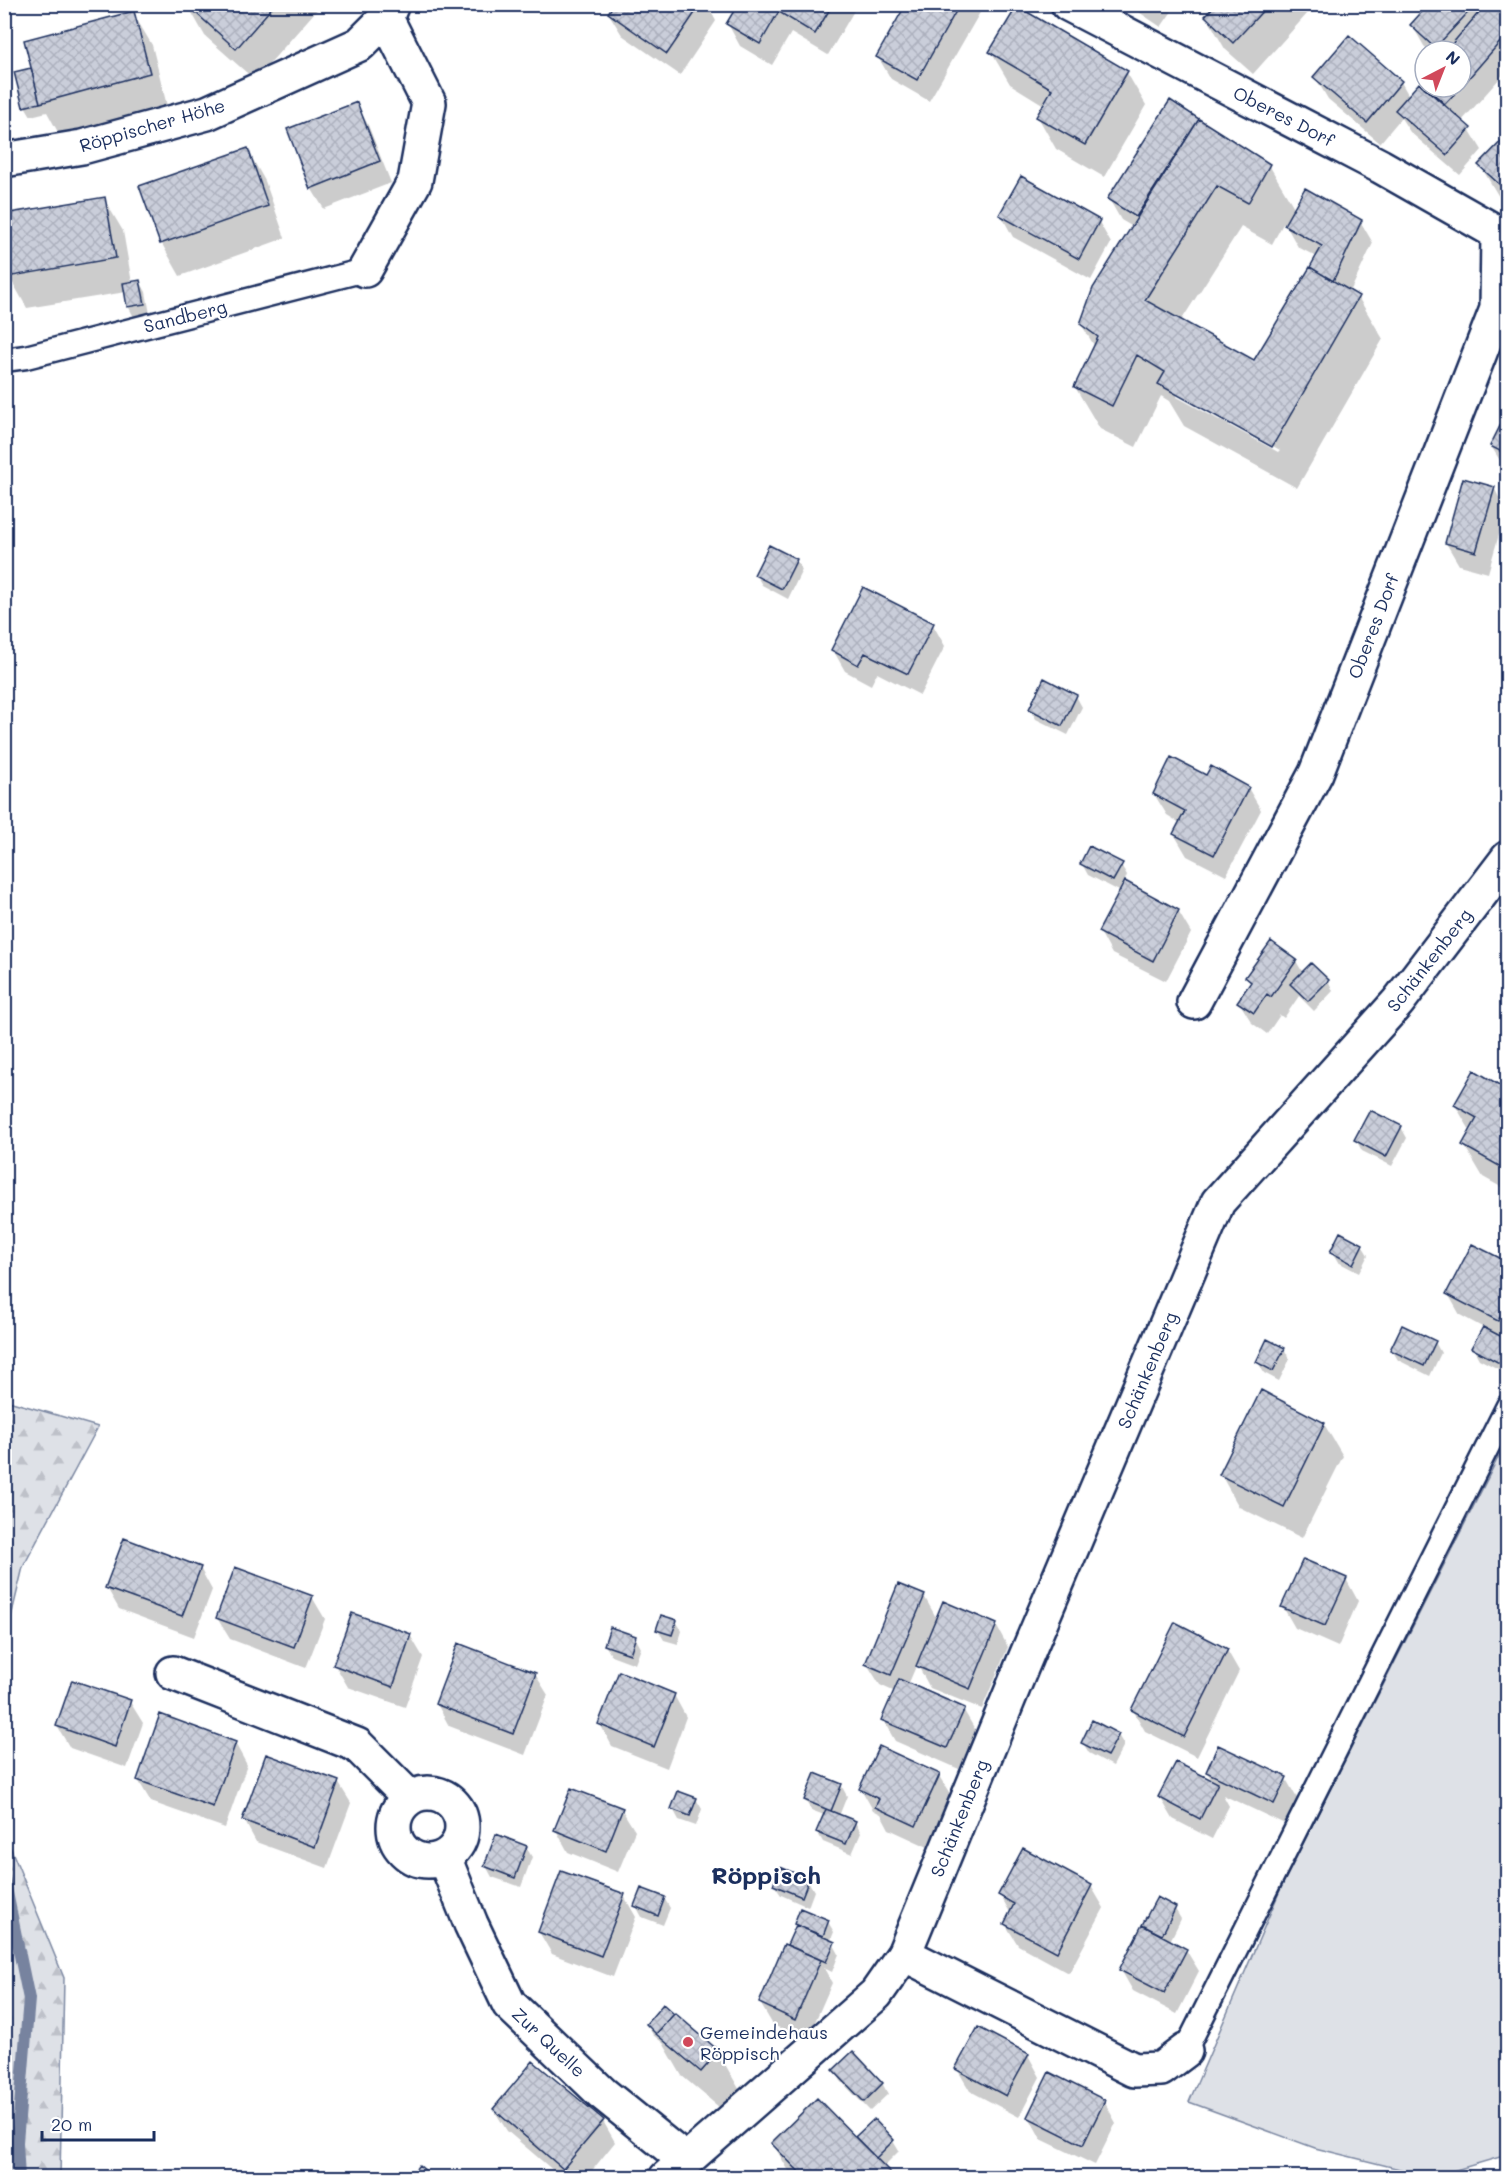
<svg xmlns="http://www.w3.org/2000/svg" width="1512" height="2182" font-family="Mali,sans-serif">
<defs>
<pattern id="forest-firs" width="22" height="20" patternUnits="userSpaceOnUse" patternTransform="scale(1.5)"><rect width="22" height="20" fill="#dee1e7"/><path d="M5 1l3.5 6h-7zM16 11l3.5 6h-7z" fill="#bec1c9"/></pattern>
<pattern id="building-cross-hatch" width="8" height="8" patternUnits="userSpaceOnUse" patternTransform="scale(1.5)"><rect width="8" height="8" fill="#caceda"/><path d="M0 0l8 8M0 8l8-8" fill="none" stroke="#adb1be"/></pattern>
</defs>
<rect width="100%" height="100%" fill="#fff"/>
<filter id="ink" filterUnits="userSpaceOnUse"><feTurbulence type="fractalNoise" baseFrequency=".0167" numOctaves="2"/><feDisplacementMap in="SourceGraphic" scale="12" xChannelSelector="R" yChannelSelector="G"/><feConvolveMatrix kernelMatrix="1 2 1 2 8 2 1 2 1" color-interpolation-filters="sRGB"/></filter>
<g filter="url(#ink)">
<path fill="#dee1e7" stroke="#7c88a2" stroke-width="1.5" d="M1507 1440V2155L1432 2177 1315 2148 1189 2102 1284 1881Z"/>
<path fill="url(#forest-firs)" stroke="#7c88a2" stroke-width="1.5" d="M5 1400 98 1427 23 1567 5 1642Z
M4 1838 7 1839 64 1978 60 2177H5Z"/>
<path fill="#0003" fill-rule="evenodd" d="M187 4H322L255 80 205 36Z
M616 4H707L716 21 680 75 622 35 609 14Z
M740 4H858L828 55 791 33 772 65 740 46 728 24Z
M908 4H979L982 9 929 101 891 79 878 57Z
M1127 4H1177L1161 27Z
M1211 4H1316L1253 74 1225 49 1207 17 1215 8Z
M1431 4H1508V69L1461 122 1469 129 1482 150 1460 175 1410 132 1401 118 1380 143 1328 99 1315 77 1401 82 1409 96 1427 92 1421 81 1425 77V87H1461V51H1429L1424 46 1412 25Z
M1017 8 1127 73 1146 105 1104 177 1056 149 1038 117 1044 105 1010 84 991 52Z
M133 13 152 45 167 106 59 134 47 112 31 116 25 106 16 73 32 69Z
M1170 102 1269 165 1295 209 1360 221 1373 243 1350 292 1358 297 1383 339 1297 488 1184 426 1169 401 1161 396 1136 447 1100 429 1075 387 1095 347 1081 324 1133 227 1121 220 1109 199ZM1284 222 1298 247 1317 257 1254 362 1181 321 1241 227 1272 244ZM1177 393 1280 450 1278 452 1177 397Z
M356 104 368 125 391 183 324 209 311 188Z
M1508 136V206L1499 197 1480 165Z
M247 149 265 181 285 238 180 276 162 244 141 187Z
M104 199 123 231 132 283 140 281 146 292 150 314 134 317 128 306 126 292 27 308 9 276Z
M1001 215 1099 222 1111 243 1091 280 1013 237Z
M1508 413V469L1504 467 1491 446Z
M1494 488 1506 510 1488 573 1459 565 1446 543Z
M796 560 802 570 788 599 762 585 756 575Z
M933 625 945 646 920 695 877 673 871 685 845 671 833 650Z
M1076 696 1082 707 1068 735 1036 719 1030 708Z
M1206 777 1248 788 1261 810 1226 876 1187 856 1174 834 1180 823 1167 815 1154 794Z
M1082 864 1121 865 1127 875 1124 883 1178 911 1191 933 1166 981 1112 954 1100 932 1121 892 1088 875Z
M1296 961 1303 973 1328 980 1333 991 1314 1011 1299 996 1284 1018 1280 1015 1267 1034 1252 1023 1239 1002 1251 984 1247 977Z
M1508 1091V1191L1483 1177 1464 1145 1471 1132 1455 1105Z
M1401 1127 1407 1138 1392 1166 1362 1151 1356 1140Z
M1362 1245 1368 1255 1359 1273 1338 1262 1332 1252Z
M1508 1264V1374L1479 1359 1473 1348 1484 1328 1460 1315 1448 1294Z
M1435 1342 1441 1353 1430 1376 1398 1360 1392 1350Z
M1284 1349 1290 1359 1279 1381 1264 1373 1258 1362Z
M1324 1424 1343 1456 1302 1538 1239 1507 1221 1475Z
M200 1568 212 1590 194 1637 119 1609 107 1588Z
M1346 1579 1358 1601 1338 1647 1295 1628 1283 1607Z
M924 1596 937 1619 996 1625 1008 1647 982 1709 930 1688 917 1664 908 1685 963 1709 976 1731 959 1769 895 1741 883 1720 895 1692 880 1685 867 1664Z
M312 1597 325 1619 306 1668 230 1639 217 1618Z
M676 1621 682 1631 678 1644 664 1640 658 1630Z
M410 1635 423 1657 405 1707 348 1687 335 1665Z
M635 1637 641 1648 635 1664 611 1655 605 1645Z
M1227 1650 1239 1671 1197 1757 1145 1731 1133 1710Z
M535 1674 548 1695 525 1755 449 1726 437 1704Z
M674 1695 686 1717 667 1768 612 1746 600 1724Z
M130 1702 143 1723 127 1768 70 1748 57 1726Z
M1118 1735 1124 1745 1113 1766 1089 1753 1083 1743Z
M235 1743 247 1765 225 1828 151 1802 138 1780Z
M1207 1772 1286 1779 1298 1800 1287 1825 1223 1795 1229 1806 1212 1839 1173 1819 1160 1797 1213 1782Z
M939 1776 952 1797 928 1847 889 1829 881 1814 873 1810 861 1789Z
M338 1782 351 1803 327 1868 256 1842 244 1820Z
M841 1785 847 1796 839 1816 855 1822 861 1833 852 1854 823 1842 817 1832 824 1815 811 1810 805 1800Z
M696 1799 702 1809 696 1826 679 1820 673 1809Z
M622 1810 635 1831 618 1872 568 1852 556 1830Z
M526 1847 532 1857 521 1887 492 1877 486 1866Z
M808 1881 814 1891 808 1907 781 1895 774 1885Z
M1091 1886 1104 1908 1069 1973 1018 1945 1005 1924 1011 1914 1000 1895Z
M624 1896 636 1917 613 1977 552 1954 539 1932Z
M664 1898 670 1908 663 1925 642 1917 636 1906Z
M1157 1899 1175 1909 1181 1919 1170 1941 1186 1950 1199 1971 1177 2014 1133 1991 1121 1970Z
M828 1922 834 1932 830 1942 833 1943 839 1954 832 1972 824 1968 832 1983 807 2040 773 2025 760 2003 791 1949 789 1945 797 1927 796 1924Z
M672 2015 718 2052 742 2094 726 2113 682 2076 663 2043 653 2035 647 2024Z
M1028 2055 1040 2077 1019 2117 970 2091 957 2069Z
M835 2070 882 2083 888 2094 870 2111 841 2081Z
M1104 2101 1116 2123 1095 2165 1041 2139 1029 2117Z
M494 2110 603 2121 615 2142 586 2178H562L507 2131Z
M893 2141 899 2151 883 2167 891 2178H793L773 2144H860Z"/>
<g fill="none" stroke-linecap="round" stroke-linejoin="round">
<path stroke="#77839f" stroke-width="12" d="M4 1878 29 1999 17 2142 19 2178"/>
</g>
<path fill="url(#building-cross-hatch)" stroke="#1b2f5e" stroke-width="1.5" d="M186 4H275L236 49Z
M614 4H701L667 54 608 13Z
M738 4H783L760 44 726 24Z
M783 4H833L815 34 779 12Z
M906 4H960L917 80 876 57Z
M1216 4H1269L1233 43 1205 16Z
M1429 4H1476L1435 48 1410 25Z
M1486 4H1508V33L1461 87V51H1446Z
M1017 6 1128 71 1085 145 1036 117 1052 89 989 52Z
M134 11 150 73 40 103 24 40Z
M1349 35 1402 81 1367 123 1313 77Z
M31 68 40 103 23 107 14 72Z
M1419 83 1471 128 1447 155 1395 110Z
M1426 87H1461L1445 104Z
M1170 100 1199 119 1136 217 1107 199Z
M357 102 380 161 310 189 287 129Z
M1199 119 1270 164 1248 203 1217 186 1145 300 1254 360 1310 267 1359 296 1272 447 1158 384 1165 372 1137 355 1112 406 1074 387 1098 337 1080 324 1093 288Z
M1508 134V192L1478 165Z
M248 148 268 206 160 244 139 186Z
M1021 176 1100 220 1079 259 999 215Z
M1305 188 1362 220 1333 281 1310 267 1322 246 1284 225Z
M105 197 116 258 7 277 4 260V214Z
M140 280 145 304 127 307 123 283Z
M1508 410V455L1490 446Z
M1463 478 1495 487 1476 552 1445 543Z
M769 545 797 559 782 589 754 575Z
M863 587 934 623 908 674 865 653 858 665 831 650Z
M1044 678 1077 695 1062 726 1029 709Z
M1171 757 1206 775 1211 766 1249 787 1214 855 1173 834 1185 811 1153 794Z
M1089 846 1123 863 1113 881 1080 864Z
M1125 881 1179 910 1153 961 1098 932Z
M1271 941 1297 960 1271 997 1267 994 1254 1013 1237 1002 1251 982 1245 977Z
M1311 963 1329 980 1308 1001 1290 984Z
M1474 1070 1508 1090V1171L1462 1145 1477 1118 1454 1105Z
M1370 1110 1402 1126 1386 1157 1354 1140Z
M1340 1232 1363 1244 1353 1264 1330 1252Z
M1472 1244 1508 1262V1303L1498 1321 1446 1294Z
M1402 1325 1436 1341 1424 1366 1390 1350Z
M1483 1327 1508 1340V1360L1505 1366 1471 1348Z
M1267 1339 1285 1348 1273 1371 1256 1362Z
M1261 1390 1325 1423 1284 1507 1219 1475Z
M124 1538 201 1567 182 1616 105 1588Z
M1303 1559 1347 1578 1325 1626 1281 1607Z
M235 1567 313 1596 294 1647 216 1618Z
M898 1584 925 1595 891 1675 865 1664Z
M943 1601 997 1624 970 1689 916 1666Z
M352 1613 411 1634 393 1687 333 1665Z
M661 1615 677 1620 672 1635 656 1630Z
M1175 1622 1228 1649 1184 1737 1131 1710Z
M610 1627 636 1636 630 1654 604 1645Z
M458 1643 536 1673 513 1734 435 1704Z
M619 1671 675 1694 654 1747 598 1724Z
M899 1679 965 1708 947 1748 881 1720Z
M72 1680 131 1700 115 1747 56 1726Z
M160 1714 236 1742 213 1807 137 1780Z
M1092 1720 1119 1734 1107 1756 1081 1743Z
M1218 1745 1287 1777 1274 1804 1206 1772Z
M879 1746 940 1774 916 1826 875 1807 879 1799 859 1789Z
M266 1754 339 1781 315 1847 242 1820Z
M1176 1762 1218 1783 1200 1819 1158 1797Z
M815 1773 842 1784 831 1811 804 1800Z
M571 1788 623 1808 606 1851 554 1830Z
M678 1791 697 1798 690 1816 671 1809Z
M826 1809 856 1821 846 1844 816 1832Z
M496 1834 527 1846 515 1878 484 1866Z
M1023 1848 1092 1885 1057 1952 1004 1924 1014 1904 998 1895Z
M780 1867 809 1879 802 1897 773 1885Z
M561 1871 625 1894 601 1956 538 1932Z
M641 1888 665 1897 658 1916 634 1906Z
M1157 1897 1176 1907 1162 1935 1142 1925Z
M800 1908 829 1920 823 1936 794 1924Z
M796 1925 835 1942 826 1962 787 1945Z
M1142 1925 1187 1949 1164 1993 1119 1970Z
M784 1944 821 1960 795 2020 759 2003Z
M663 2004 674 2014 656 2034 646 2024Z
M675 2013 719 2051 701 2072 656 2034Z
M978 2027 1029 2054 1006 2096 955 2069Z
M853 2051 883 2083 864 2102 833 2070Z
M533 2061 604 2120 563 2169 493 2109Z
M1049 2072 1105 2100 1083 2145 1027 2117Z
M817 2098 890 2172 885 2178H805L771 2143Z
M874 2119 894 2140 876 2158 855 2137Z
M419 2165 434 2178H408Z"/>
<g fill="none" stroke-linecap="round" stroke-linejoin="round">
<g stroke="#1b2f5e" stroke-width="27">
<path id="service" d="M4 360 26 357 365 270
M1185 2051 1508 1406"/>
</g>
<g stroke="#1b2f5e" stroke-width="38">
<path id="minor" d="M1068 4 1380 166 1498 233H1508
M4 160 82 147 207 113 360 44 386 18
M365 270 415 181 429 103 386 18 392 4
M1194 1002 1316 773 1497 309 1498 233
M173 1673 357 1745 410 1798
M394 1827a34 34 0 1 1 68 0a34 34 0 1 1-68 0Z
M444 1857 471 1924 509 2004 602 2093 685 2160
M904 1954 1134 2070 1161 2069 1185 2051"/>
</g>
<g stroke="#1b2f5e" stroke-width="38">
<path id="tertiary" d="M666 2178 876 1994 904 1954 1022 1666 1218 1202 1398 1002 1508 858"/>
</g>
<use href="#service" stroke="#fff" stroke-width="22"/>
<use href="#minor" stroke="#fff" stroke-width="33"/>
<use href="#tertiary" stroke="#fff" stroke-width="33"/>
</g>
</g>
<circle fill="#d1495b" stroke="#fff" stroke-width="2" cx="688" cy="2042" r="6"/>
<g text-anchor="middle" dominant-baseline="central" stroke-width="4.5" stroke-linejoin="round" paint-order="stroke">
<g font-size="18" fill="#1b2f5e" stroke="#fff">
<text transform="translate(1284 116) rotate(27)">Oberes Dorf</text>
<text transform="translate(152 125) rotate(-16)">Röppischer Höhe</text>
<text transform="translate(185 316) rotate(-14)">Sandberg</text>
<text transform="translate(1373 626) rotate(-69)">Oberes Dorf</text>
<text transform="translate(1429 960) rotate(-52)">Schänkenberg</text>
<text transform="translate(1147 1370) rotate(-67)">Schänkenberg</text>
<text transform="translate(959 1818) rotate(-68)">Schänkenberg</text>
<text transform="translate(549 2042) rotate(43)">Zur Quelle</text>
</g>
<g font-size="18" fill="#1b2f5e" stroke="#fff" text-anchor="start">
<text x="700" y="2032">Gemeindehaus<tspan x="700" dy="21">Röppisch</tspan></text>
</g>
<g font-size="24" font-weight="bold" fill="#1b2f5e" stroke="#fff">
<text x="766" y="1874">Röppisch</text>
</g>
</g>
<rect width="1512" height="2182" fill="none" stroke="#fff" stroke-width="24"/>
<rect x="12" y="12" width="1488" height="2158" fill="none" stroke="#1b2f5e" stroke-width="2" filter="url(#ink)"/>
<g transform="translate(1443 69) rotate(42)"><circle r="28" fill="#ffffff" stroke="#a4acbf" stroke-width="1.5"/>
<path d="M0-4.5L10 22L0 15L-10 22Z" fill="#d1495b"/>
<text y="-9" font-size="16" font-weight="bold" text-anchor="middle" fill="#1b2f5e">N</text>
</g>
<path d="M42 2131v9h112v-9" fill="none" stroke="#1b2f5e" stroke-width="3"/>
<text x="51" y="2131" font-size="18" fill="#1b2f5e" stroke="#ffffff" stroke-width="4.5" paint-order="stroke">20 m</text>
</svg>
